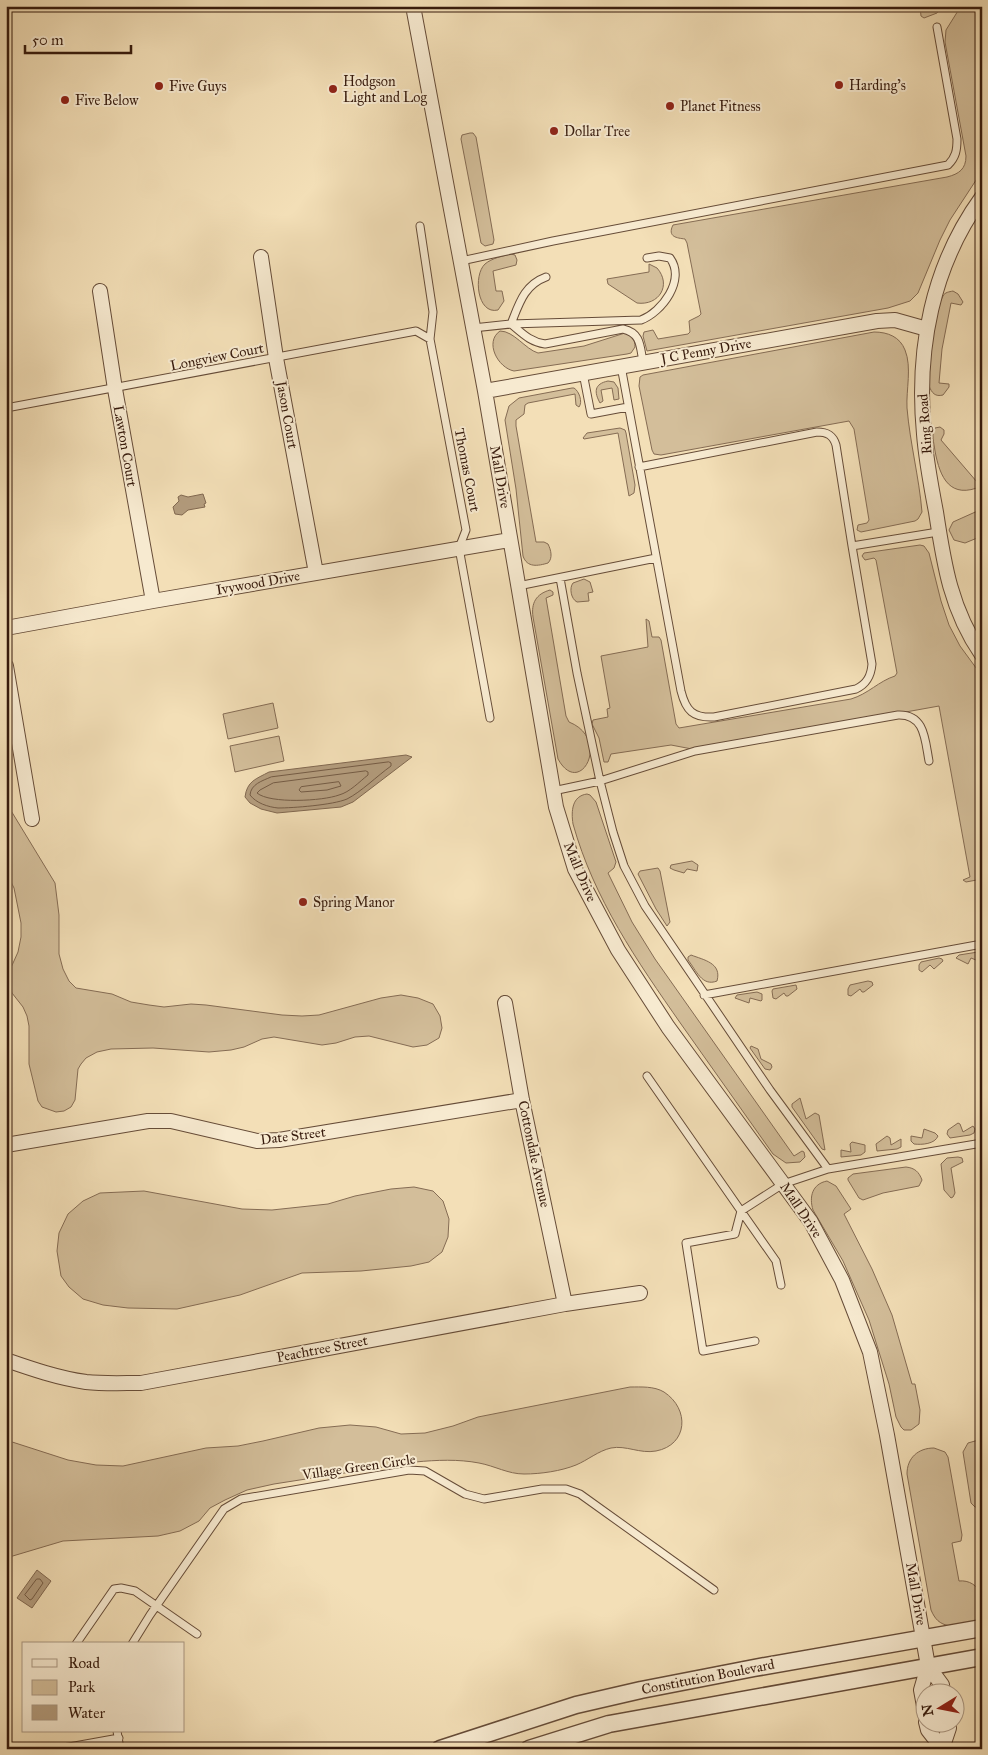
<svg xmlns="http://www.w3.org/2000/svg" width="988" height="1755" font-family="'IM FELL Great Primer',serif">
<rect width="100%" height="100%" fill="#f3dfb7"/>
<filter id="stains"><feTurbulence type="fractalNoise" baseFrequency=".004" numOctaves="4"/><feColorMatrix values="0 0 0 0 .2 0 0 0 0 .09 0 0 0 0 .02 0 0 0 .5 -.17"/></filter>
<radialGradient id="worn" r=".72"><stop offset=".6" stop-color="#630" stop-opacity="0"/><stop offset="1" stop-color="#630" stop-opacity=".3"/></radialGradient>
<path fill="#d3be9a" stroke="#856c54" d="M920 6H943L937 13 924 18 921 16Z
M961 6H982V171L950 220 940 240 918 293 910 301 888 308 647 351 643 336 644 332 653 330 658 339 688 334 690 332 689 321 699 316 701 314 687 243 685 239C677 238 667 237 673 225L947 177C959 174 966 169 966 156L945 42 946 30Z
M470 133H473L476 137 494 240 493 244 485 246 481 243 461 139 462 135Z
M511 254 515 255 517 260 516 265 493 271 496 291H502L504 301 498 310C477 315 473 275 485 264 492 258 503 256 511 254Z
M649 264 657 268C672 285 659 306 637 303L608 284 607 279 649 272Z
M953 291 958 294 963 302 961 305 951 303 942 349 939 383 949 384V387L943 395C935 397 932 393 929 386 929 366 933 313 943 296 945 292 949 292 953 291Z
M500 331C514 331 525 349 538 353L584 346 625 333C632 334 635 340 635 347L631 353 627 354 514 371C498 368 484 342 500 331Z
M874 332C888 332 900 337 905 350 912 367 906 390 907 408 910 443 919 477 922 512L918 519 915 521 861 532 857 530 858 525 867 523 869 520 854 429 849 421 661 455 654 454 652 450 639 386 640 377 643 375Z
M608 381 614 382 618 388 619 399 614 400 612 388 601 390 603 401 600 403C594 392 594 384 608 381Z
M572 388H574C579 391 583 402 579 407L576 405 575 394 528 403 525 405 524 414 516 420V426L536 542H544L548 544C551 550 553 558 548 563 538 566 527 568 523 556L516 489 505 420 509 406 519 398Z
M940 427 944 430V434L941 440 977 482 982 476V486C950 500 940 478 935 451 934 443 931 434 935 428Z
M620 428 625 430 626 433 635 485 634 493 629 496 618 433 584 439 583 438 587 433Z
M982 509V536L965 543 954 540 949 530 953 522Z
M920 545 924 546 929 553 941 601 949 625 960 646 982 676V879L966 882 963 880 970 877 939 706 700 749H692L671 745 611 754 608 762H604L599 738 592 724 593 720 608 717 607 709 610 708 601 656 648 647 646 619 649 621 652 637H659L661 640 676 724 679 728 851 699C868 694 879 681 895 676L897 673 876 560 874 558 865 560 862 556 864 553Z
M584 579 590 582 593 592 588 593 589 601 577 602C571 599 569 588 573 583Z
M550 590 553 592V595L546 598 566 716 569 722C612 739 580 799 558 759L533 617C531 603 536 594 550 590Z
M273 703 278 728 228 739 223 714Z
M279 736 284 761 235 772 230 746Z
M587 794 590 795 596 802 616 862 614 868 608 873 632 922 655 959 794 1156 802 1151 804 1152 805 1157 800 1162 786 1163 773 1154C742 1111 712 1067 681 1024 637 961 594 899 573 824 571 811 572 796 587 794Z
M6 798 10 809 55 883 59 915V954L63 969 69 981 76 988 112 994 131 1002 149 1005 164 1007 191 1004 206 1005 282 1015 302 1016 319 1015 381 998 401 995 418 998 433 1004 440 1016 442 1028 439 1038 427 1045 413 1047 369 1036 355 1037 336 1043 322 1045 274 1037 262 1039 244 1047 231 1050 209 1052 153 1048 111 1049 97 1052 86 1058 81 1064 78 1069 75 1100 71 1107 64 1111 56 1112 42 1107 38 1101 29 1064V1026L27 1016 23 1007 12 993 8 979 9 972 18 952 21 937V923L14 888 6 872Z
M692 861 698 865 697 871 687 869 684 873 674 870 670 868 671 865Z
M658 868 660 871 670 922 667 926 656 909 638 874 640 871Z
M978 952 982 955 981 962 971 958 968 964 956 958 959 955Z
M691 955C704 960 722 963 717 981 702 987 696 970 688 960V957Z
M939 958 942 959 943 961 934 969 930 965 922 972 919 970V965L921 962Z
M868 981 872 982 873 985 864 992H862L860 989 851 996 848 995V989L850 985Z
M796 985 797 989 788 996H786L784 993 776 999 773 998 772 991 773 989Z
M757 992 762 994V1000L761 1001 750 998 749 1003 735 998 737 995Z
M751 1046 758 1049 761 1059 771 1064 772 1067 770 1070 765 1069 750 1048Z
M800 1098 806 1119 815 1113 819 1115 825 1150 822 1149 792 1107V1104Z
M958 1123 960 1124 963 1132 973 1126 975 1129 974 1133 970 1135 950 1138 947 1134 948 1130Z
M924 1129 935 1133 938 1136C935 1144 922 1145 914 1144L911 1141V1136L922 1138Z
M887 1136 890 1138 891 1145 901 1139V1147L897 1149 877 1151 876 1144Z
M852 1142 865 1145V1152L861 1155 841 1157V1150L851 1152 850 1144Z
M958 1157 962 1158 963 1162 951 1168 955 1193 953 1197 951 1198 944 1190 941 1164 947 1158Z
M906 1167C915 1168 919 1172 922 1180L919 1186 883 1193 863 1200 859 1198 848 1180V1178L853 1174Z
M827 1181 836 1186 851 1209 844 1214 872 1269 892 1315 912 1384H915L920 1410 919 1424 911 1430H904L901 1427 896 1417 889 1384 869 1320 843 1261 813 1210C809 1197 812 1184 827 1181Z
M414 1187 433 1191 443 1201 449 1219 448 1237 442 1252 429 1262 411 1266 361 1271 302 1273 240 1295 177 1309 128 1308 103 1305 83 1299 69 1287 61 1276 57 1251 59 1233 68 1214 83 1201 100 1193 144 1191 242 1209 272 1210 328 1204 355 1196 391 1189Z
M630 1387C641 1387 654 1386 664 1392 690 1409 688 1445 656 1451 640 1454 626 1445 611 1448 598 1451 588 1460 576 1465 561 1471 541 1474 524 1474 508 1474 495 1466 479 1463 458 1459 437 1460 415 1462L274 1484 247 1490 225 1500 210 1508 199 1521 180 1531 158 1536 63 1541 6 1558V1440L68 1460 96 1465 123 1466 206 1448 238 1446 263 1441 319 1428 350 1425 376 1427 401 1434 425 1433 453 1426 478 1417Z
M982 1439V1508L975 1507 971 1503 963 1452 968 1443Z
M934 1448 945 1452 948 1457 962 1535 961 1541 952 1543 959 1581C969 1580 977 1585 982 1595V1622L950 1626C939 1624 935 1619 931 1610L907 1474C907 1458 918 1448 934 1448Z"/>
<path fill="#b39c7d" stroke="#816850" d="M203 494 206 503 204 504 205 507 188 510 182 515 175 514 173 507 179 501 178 497 181 495 188 497Z
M406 755 412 757 353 802 341 807 277 813 261 809 250 803 245 797C247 781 256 779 269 772Z
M37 1570 51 1581 32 1608 17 1598Z"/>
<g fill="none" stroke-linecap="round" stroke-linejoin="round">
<path stroke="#755c45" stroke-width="1" d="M389 762 391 763V766C377 776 361 792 347 799 333 805 293 808 278 808 268 807 256 803 250 795 251 784 262 781 271 777Z
M366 771 368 772V775C359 782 350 792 339 795 323 801 270 804 257 793L260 790 273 783Z
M339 782 341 786 327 790 301 792 299 790 301 787Z
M37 1579H40L43 1583 32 1599 30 1600 25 1595Z"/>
<g stroke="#664c38" stroke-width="9">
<path id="service" d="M420 226 433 312 430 339 466 530 459 548 490 718
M461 261 553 241 948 165C956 157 957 150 957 139L937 27
M546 277C524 285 519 304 511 324L641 320C662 312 686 280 670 258L659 256 647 258
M473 328 511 324C522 333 530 342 545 344L623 329C641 333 640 346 643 362
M621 366 681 691C686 711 693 718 714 717L856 689C867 684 871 676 872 664L852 546 938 532
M583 373 591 414 628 407
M6 408 416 331 430 339
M639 467 817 432C827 432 833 435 836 445L852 546
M518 586 656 558
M553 791 600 781 577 673 560 578
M704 995 982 944
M647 1076 741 1211 783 1184 828 1169 770 1090 645 906 624 866 613 832 600 781 695 751 898 715C925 714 925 740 929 761
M828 1169 982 1143
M741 1211 735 1234 686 1243 703 1351 755 1341
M741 1211 776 1261 781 1285
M76 1644 114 1589 121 1588 135 1591 197 1634
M132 1644 150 1615 224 1509 241 1499 409 1470 425 1471 465 1494 484 1499 542 1489H566L580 1494 714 1590
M117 1731 120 1749
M58 1749 119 1738"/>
</g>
<g stroke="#664c38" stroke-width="16">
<path id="minor" d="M413 6 485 391 556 807 575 869 618 950 668 1027 811 1222 842 1280 870 1352 887 1435 928 1666 942 1685 943 1692
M982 197C932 266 916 349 924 434 926 460 931 486 936 512 944 565 951 610 982 655
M261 257 276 358 316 573
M100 291 115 389 153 601
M485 391 877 321 895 320 927 329
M6 628 153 601 510 540
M6 666 32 819
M505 1003 522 1100 565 1304
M6 1145 148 1121H171L257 1141 279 1140 522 1100
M6 1360C32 1369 58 1378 86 1382 104 1384 123 1383 141 1383L565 1304 640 1293
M926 1717 921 1690 928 1666
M926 1722 928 1730 942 1748
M942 1749 949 1728 948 1722"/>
</g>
<g stroke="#664c38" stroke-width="19">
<path id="tertiary" d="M440 1749 576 1705 641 1690 754 1668 982 1628
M529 1749 609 1724 982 1657"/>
</g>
<use href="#service" stroke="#f7ead0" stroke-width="7"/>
<use href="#minor" stroke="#f7ead0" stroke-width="14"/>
<use href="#tertiary" stroke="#f7ead0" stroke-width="16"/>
</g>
<g fill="#8f2418" stroke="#f7ead0" stroke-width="2">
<circle cx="839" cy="85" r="5"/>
<circle cx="159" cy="86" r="5"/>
<circle cx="333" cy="89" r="5"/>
<circle cx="65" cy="100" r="5"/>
<circle cx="670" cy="106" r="5"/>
<circle cx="554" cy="131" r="5"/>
<circle cx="303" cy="902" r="5"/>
</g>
<g text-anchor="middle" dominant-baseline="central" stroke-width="4" stroke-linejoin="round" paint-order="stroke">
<g font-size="14" fill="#371b0d" stroke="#f7ead0" text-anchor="start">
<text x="343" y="81">Hodgson<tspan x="343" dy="16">Light and Log</tspan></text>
<text x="849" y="85">Harding's</text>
<text x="169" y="86">Five Guys</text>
<text x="75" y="100">Five Below</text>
<text x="680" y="106">Planet Fitness</text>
<text x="564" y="131">Dollar Tree</text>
<text x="313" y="902">Spring Manor</text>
</g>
<g font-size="14" fill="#371b0d" stroke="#f7ead0">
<text transform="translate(706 351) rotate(-10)">J C Penny Drive</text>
<text transform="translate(217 357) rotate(-11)">Longview Court</text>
<text transform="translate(287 415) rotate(80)">Jason Court</text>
<text transform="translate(925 424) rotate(-94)">Ring Road</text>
<text transform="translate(125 446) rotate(80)">Lawton Court</text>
<text transform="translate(467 470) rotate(79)">Thomas Court</text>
<text transform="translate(500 477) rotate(80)">Mall Drive</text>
<text transform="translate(258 583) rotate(-10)">Ivywood Drive</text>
<text transform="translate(580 872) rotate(67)">Mall Drive</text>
<text transform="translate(293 1136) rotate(-7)">Date Street</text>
<text transform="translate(534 1154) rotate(78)">Cottondale Avenue</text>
<text transform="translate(801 1210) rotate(56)">Mall Drive</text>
<text transform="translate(322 1349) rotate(-11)">Peachtree Street</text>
<text transform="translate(359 1467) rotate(-8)">Village Green Circle</text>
<text transform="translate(916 1594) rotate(80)">Mall Drive</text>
<text transform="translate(708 1677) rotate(-11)">Constitution Boulevard</text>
</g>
</g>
<rect width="988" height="1755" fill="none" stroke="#f3dfb7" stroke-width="25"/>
<rect x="8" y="8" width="973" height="1740" fill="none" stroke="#371b0d" stroke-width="2.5"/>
<rect x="12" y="12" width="963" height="1730" fill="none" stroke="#371b0d"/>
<rect x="22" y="1642" width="162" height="90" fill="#f7ead0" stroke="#aa9782"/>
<rect x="32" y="1659" width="25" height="8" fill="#f7ead0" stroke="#aa9782"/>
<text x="68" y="1668" font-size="15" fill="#371b0d">Road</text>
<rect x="32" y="1680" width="25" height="15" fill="#d3be9a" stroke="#aa9782"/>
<text x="68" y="1692" font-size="15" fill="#371b0d">Park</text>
<rect x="32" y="1705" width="25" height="15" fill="#b39c7d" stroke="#aa9782"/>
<text x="68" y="1718" font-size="15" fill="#371b0d">Water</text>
<g transform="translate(940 1708) rotate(260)"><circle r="24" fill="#f7ead0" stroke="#aa9782"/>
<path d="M0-4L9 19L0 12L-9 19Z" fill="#8f2418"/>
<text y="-8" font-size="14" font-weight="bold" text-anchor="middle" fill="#371b0d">N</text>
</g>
<path d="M25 45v8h106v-8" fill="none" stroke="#371b0d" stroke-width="2.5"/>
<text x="32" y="45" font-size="15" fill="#371b0d" stroke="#f7ead0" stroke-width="4" paint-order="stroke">50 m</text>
<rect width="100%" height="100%" filter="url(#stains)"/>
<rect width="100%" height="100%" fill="url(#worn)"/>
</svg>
